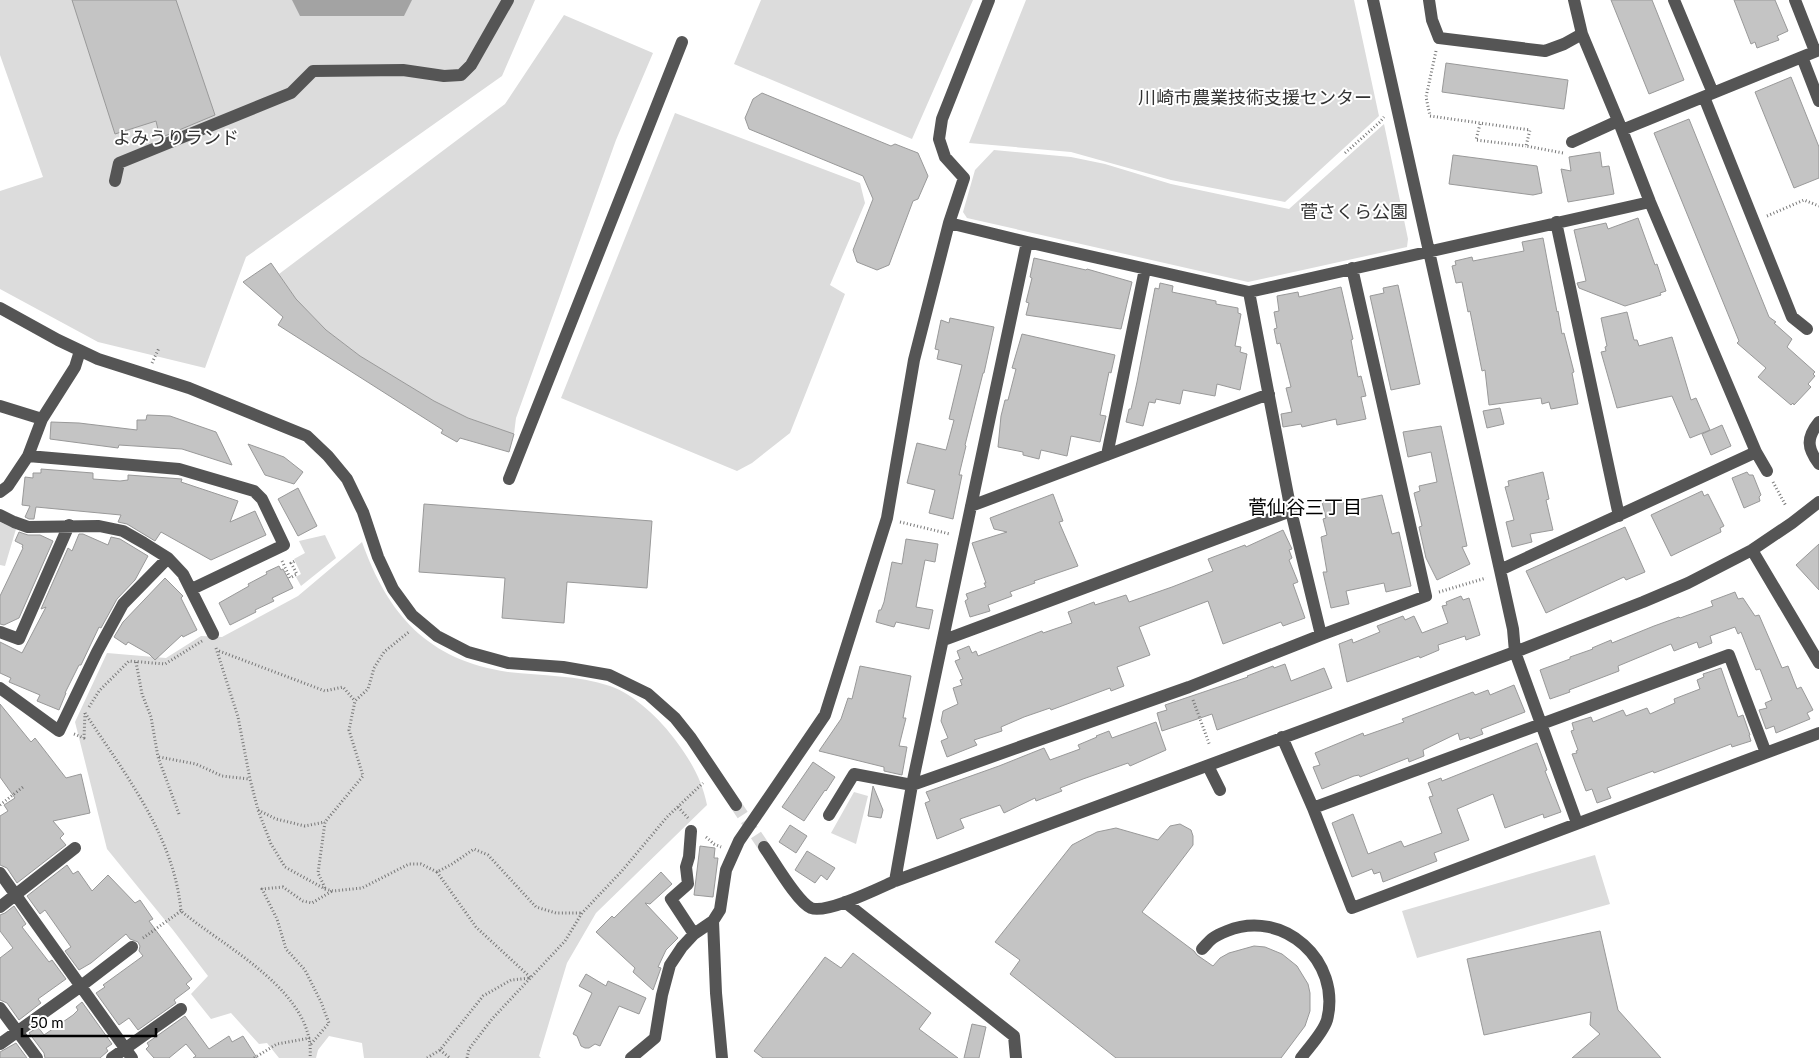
<svg xmlns="http://www.w3.org/2000/svg" width="1819" height="1058" font-family="Lato,'Noto Sans JP',sans-serif">
<rect width="100%" height="100%" fill="#fff"/>
<path fill="#dcdcdc" d="M0 0H535L502 76 246 257 205 368 98 342 0 289V191L43 177 0 55Z
M761 0H973L912 139 734 64Z
M1026 0H1354L1379 116 1285 202 1171 180 1071 152 969 143Z
M564 15 653 53 616 140 516 418 514 434 468 418 434 401 360 356 326 330 296 299 279 274 505 104Z
M675 113 860 183 865 203 830 285 845 294 790 433 752 463 737 471 561 398Z
M1384 124 1408 239 1407 247 1248 282 967 218 963 212 975 170 994 150 1071 157 1105 164 1171 184 1289 209Z
M0 522 16 529 5 566 0 565Z
M325 535 336 558 301 586 296 577 301 574 294 559 305 553 299 541Z
M362 542C388 615 428 660 508 672 542 676 578 675 610 686 634 694 661 720 676 741 691 761 702 780 707 805L596 913 567 963 539 1056 541 1058H364L362 1043 329 1036 318 1050 316 1058H279L267 1043 259 1044 231 1013 211 1019 191 994 208 976 173 930 107 849 75 722 107 653 166 658 201 636 222 637 298 596Z
M854 792 868 796 856 844 831 833Z
M1595 855 1610 904 1417 958 1402 911Z"/>
<path fill="#a3a3a3" d="M292 0H412L404 16H300Z"/>
<path fill="#c4c4c4" stroke="#999" d="M72 0H176L215 115 160 138 156 121 115 134Z
M1611 0H1652L1684 80 1649 94Z
M1734 0H1775L1788 31 1777 36 1779 40 1757 48 1755 42 1751 44Z
M1446 63 1568 80 1564 109 1442 92Z
M1791 77 1819 147V178L1794 188 1755 92Z
M762 93 891 146 895 144 918 153 928 176 918 199 913 201 889 265 877 270 857 262 853 250 873 199 863 176 749 129 745 118 753 99Z
M1689 119 1769 317 1776 322 1774 323 1792 339 1787 347 1815 372 1813 374 1815 376 1808 384 1811 387 1794 405 1793 403 1791 405 1758 377 1766 368 1737 343 1739 341 1654 133Z
M1600 152 1602 167 1609 166 1614 194 1568 202 1561 169 1571 171 1569 157Z
M1453 155 1537 166 1542 193 1533 195 1449 184Z
M1638 218 1655 265 1657 264 1666 291 1660 293 1661 295 1625 306 1579 288 1577 283 1586 281 1574 230 1606 223 1608 229Z
M1543 238 1557 312 1558 311 1562 334 1564 333 1574 372 1572 373 1578 404 1551 409 1549 402 1542 404 1541 398 1489 405 1485 370 1482 371 1470 311 1468 312 1462 282 1456 283 1452 266 1456 265 1455 261 1472 257 1473 261 1524 251 1522 242Z
M1034 258 1086 270 1087 269 1132 282 1121 329 1026 315 1029 303 1026 302 1032 278 1030 277Z
M271 263 296 299 326 330 360 356 434 401 468 418 514 434 509 452 460 438 457 442 441 433 443 430 278 325 283 317 243 282Z
M1160 283 1173 286 1172 292 1216 301V304L1238 308V313L1241 314 1235 346 1241 347 1240 352 1247 354 1240 390 1217 384 1215 396 1183 390 1180 404 1156 399 1155 403 1149 402 1143 426 1126 422 1129 409H1131L1137 382 1155 288 1159 289Z
M1398 285 1420 384 1391 390 1370 296 1384 293 1383 288Z
M1341 287 1353 339 1351 340 1358 377 1361 376 1366 396 1361 397 1366 419 1337 425 1336 419 1302 427 1301 424 1283 427 1281 414 1292 412 1286 388 1291 387 1280 343 1277 344 1274 329 1277 328 1274 312 1279 311 1277 296 1298 292 1299 297Z
M1627 312 1634 340H1637L1639 346 1672 337 1691 400 1696 398 1710 430 1690 438 1672 396 1617 408 1601 352 1606 351 1605 347 1607 346 1601 318Z
M950 318 994 327 984 373H983L965 445 966 446 959 475H962L953 519 929 513 935 490 907 483 917 443 946 450 954 420 949 419 962 365 937 359 939 350 935 349 941 320 949 323Z
M1022 334 1115 355 1111 373 1109 372 1100 415 1106 416 1100 442 1071 436 1067 456 1041 450 1039 459 1023 455V452L998 447 1001 416 1005 400H1008L1016 369 1012 368Z
M1500 408 1504 424 1487 428 1483 411Z
M147 415 170 416 216 432 232 465 182 449 119 445 118 448 50 439 51 422 79 423 137 430V420H146Z
M1722 425 1731 446 1711 455 1702 434Z
M1441 426 1467 546 1462 547 1470 564 1437 580 1426 558 1419 527 1422 526 1414 493 1420 491 1419 486 1437 482 1431 452 1408 457 1403 432Z
M248 444 284 457 303 472 294 484 265 475Z
M41 469 93 473V479L120 481 128 480V475L182 479 181 482 238 501 230 522 255 511 266 535 211 560 161 532 155 541 127 524 118 522 121 515 36 507 34 519H29L25 517 30 506 22 505 25 477 33 478V473H41Z
M1543 472 1549 499 1546 500 1553 530 1530 534 1532 542 1512 547 1506 522 1514 520 1505 487 1509 486 1508 481Z
M1747 472 1749 475H1753L1761 495 1759 497 1760 501 1744 508 1732 478Z
M298 488 317 526 298 536 278 499Z
M1702 491 1704 496 1708 494 1724 526 1720 528 1721 532 1671 556 1651 515Z
M1053 494 1063 521 1059 522 1078 566 1034 581 1035 583 1010 592 1012 596 988 605 990 611 970 617 965 601 968 599 966 594 986 587 984 583H986L972 543 1007 532 994 529 990 518Z
M1382 495 1392 534 1399 532 1411 586 1386 592 1384 583 1346 591 1349 604 1331 608 1323 572H1327L1321 537 1327 535 1323 519 1326 518 1322 502 1342 498 1343 503Z
M424 504 652 521 647 588 567 582 564 623 502 618 505 578 419 572Z
M1625 527 1645 572 1626 580 1624 577 1546 613 1526 571Z
M1283 530 1292 549 1289 550 1292 558 1289 560 1298 582 1293 584 1305 618 1283 626 1281 622 1223 644 1208 601 1139 627 1150 655 1117 667 1124 686 1111 691 1110 688 1051 710 1050 708 1024 717 1001 727 1002 731 974 740 977 745 947 757 941 741 948 738 941 721 943 711 958 704 953 688 962 685 960 680 963 679 955 661 960 659 957 651 969 646 972 653 976 651 978 656 1042 631 1043 633 1072 623 1068 612 1094 602 1095 605 1126 595 1129 602 1172 587 1213 571 1208 559 1245 545 1246 547Z
M19 532 28 535H40L53 541 19 618 4 625 0 624V596L23 548 22 547 23 545 15 541Z
M79 534H83L108 545 111 537 120 539 148 556 135 580 117 599 101 628 99 627 81 665H79L65 693H66L59 710 37 701 40 695 9 682 11 678 0 673V642L22 653 46 607 41 609 68 548 72 551Z
M906 539 938 544 935 562 925 560 916 607 933 610 929 629 896 622 894 627 876 622 879 610H881L884 602 892 562 902 564Z
M1819 544V590L1796 565Z
M279 566 281 570 283 569 293 588 272 598 274 601 255 610 256 612 230 625 219 603 249 586 248 584 267 574 266 572Z
M165 578 183 596 181 598 197 630 183 637 182 635 155 660 149 654 128 642 126 645 114 637 123 622Z
M1735 592 1738 599 1743 598 1755 616 1759 615 1782 668 1788 666 1797 689 1801 687 1813 710 1807 713 1810 719 1776 733 1774 726 1766 729 1759 710 1767 708 1765 703 1772 700 1760 669 1756 670 1741 632 1738 634 1735 627 1710 636 1712 643 1699 648 1697 642 1674 651 1671 644 1618 666 1619 671 1569 690 1570 692 1550 699 1540 670 1570 659V657L1593 649 1592 648 1611 640 1612 643 1654 626 1679 617 1680 618 1713 606 1711 601Z
M1461 596 1463 600 1469 598 1480 635 1466 640 1465 636 1438 645 1439 650 1420 658 1419 656 1347 682 1339 644 1352 639 1353 643 1380 632 1377 626 1403 616 1405 620 1414 616 1422 633 1448 623 1442 606 1447 605 1446 602Z
M1285 664 1291 681 1324 668 1332 688 1217 730 1212 714 1162 731 1157 713 1167 710 1165 705 1248 677 1247 676 1273 666 1274 668Z
M860 666 911 676 903 718H906L899 746 907 747 902 775 884 771V767L819 751 841 719 848 698 852 699Z
M1721 668 1738 717 1743 715 1750 735H1749L1751 741 1732 747 1731 744 1654 773 1653 771 1607 788 1611 798 1597 803 1592 789 1586 791 1572 754 1577 753 1576 751 1578 750 1571 731 1574 730 1572 723 1591 717 1593 722 1623 710 1626 716 1647 708 1650 714 1675 703 1674 699 1700 689 1697 680 1704 677 1703 674Z
M1514 685 1525 712 1481 729 1483 734 1470 739 1469 737 1460 740 1458 733 1423 750 1424 756 1409 762 1408 758 1360 777 1359 775 1354 776 1322 789 1313 767 1320 765 1315 753 1363 733 1364 736 1404 722 1402 719 1473 692 1475 695 1488 690 1490 695Z
M0 704 31 742 35 738 66 778 81 774 90 813 53 821 64 834 60 838 66 845 17 883 7 868 0 865V816L8 811 4 805 15 798 0 777Z
M1156 722 1166 750 1130 766 1128 763 1083 779 1060 788 1062 791 1036 801 1035 798 1004 813 1000 805 960 819 964 828 937 839 925 803 930 801 926 792 999 766 1044 748 1050 760 1080 749 1078 745 1097 737 1096 736 1109 731 1112 738Z
M1537 743 1547 770 1545 771 1561 812 1544 818 1543 814 1505 828 1493 794 1457 809 1469 840 1434 853 1437 861 1383 882 1380 872 1374 874 1372 869 1352 877 1332 823 1353 814 1368 854 1401 841 1404 847 1442 833 1429 797 1433 796 1428 783 1441 778 1442 781Z
M813 762 835 777 826 791 825 790 804 821 782 807Z
M873 786 883 810 881 818 868 816Z
M1180 824 1191 830 1193 836V845L1142 912 1194 951 1197 955 1213 966 1220 958 1229 953 1254 946 1265 947 1282 954 1297 966 1308 984 1310 993V1011L1305 1026 1281 1058H1116L1010 974 1020 960 995 942 1072 845 1097 832 1116 828 1158 840 1170 826Z
M790 825 807 836 796 853 779 842Z
M700 846 715 848 714 858H718L713 897 694 895Z
M807 851 835 868 827 880 821 875 815 883 795 870Z
M67 865 73 874 78 871 92 891 108 875 135 903 140 900 153 919 149 921 192 979 186 984 190 988 174 1000 176 1003 138 1030 129 1018 119 1025 96 993 105 987 103 985 143 956 139 951 140 946 138 942 130 939 126 934 91 963 79 970 65 951 71 947 45 910 40 914 27 896Z
M661 872 672 884 650 904 645 903 678 938 666 950 658 967 661 968 653 990 633 972 635 968 596 932 612 916 614 918Z
M14 906 26 924 22 927 49 962 52 960 66 979 38 999 41 1003 19 1020 7 1003 0 1000V958L13 948 0 931V915L5 913Z
M1600 931 1618 1010 1661 1058H1572L1600 1034 1590 1025 1591 1012 1484 1035 1467 959Z
M853 953 931 1013 919 1029 958 1058H763L754 1051 825 957 841 968Z
M586 974 606 986 608 981 646 998 639 1014 619 1006 600 1046 595 1044 589 1048H585L581 1046 577 1036 573 1034 592 993 579 986Z
M82 1002 112 1044 106 1048 108 1051 100 1058H45L44 1053 29 1033 38 1027 44 1035 73 1015 78 1010 76 1007Z
M185 1016 209 1049 229 1036 232 1042 243 1036 257 1058H193L196 1056 186 1044 169 1058H154L146 1049 149 1046 147 1043Z
M972 1024 986 1027 979 1058H964Z
M16 1043 27 1058H0V1052Z"/>
<g fill="none" stroke-linecap="round" stroke-linejoin="round">
<path stroke="#d9d9d9" stroke-width="12" stroke-dasharray="12 6" stroke-linecap="butt" d="M736 805 764 847"/>
<path stroke="#777" stroke-width="3" stroke-dasharray="1 2.5" stroke-linecap="butt" d="M1436 51 1426 97 1430 116 1530 130 1526 146 1563 153
M1480 124 1476 140 1526 146
M1345 153 1380 122 1384 117
M1767 216 1804 200 1819 206
M152 363 159 348
M1773 482 1786 506
M900 522 950 534
M282 561 290 578 297 574 291 563 295 561
M1439 592 1486 578
M216 648 238 717 250 779 258 810 271 844 285 867 325 889 333 891 362 888 409 864H421L437 872 452 864 474 849 488 855 536 907 556 913H582
M219 651 325 691 343 687 355 701
M136 662 142 694 151 717 158 757 179 814
M1193 700 1210 746
M89 707 99 691 129 661 165 664 202 641
M85 713C125 774 174 836 181 911 225 948 316 992 310 1058
M74 734 84 738 85 713
M159 757 196 764 222 776 249 779
M0 805 23 787
M678 807 688 818
M258 810 276 819 305 826 325 822
M706 837 714 844 721 847
M437 872 476 927 531 978
M325 888 318 873 325 822 363 776 349 730 355 701 368 689 374 668 384 652 410 631
M143 938 181 911
M311 1044 329 1023 321 1002 305 970 286 949 277 919 262 889 283 887 303 901 312 903 332 891
M440 1050 450 1058
M254 1058 277 1044 310 1038
M427 1058 440 1050 483 996 511 980 531 978
M467 1058 469 1049 492 1019 565 941 582 913 621 872 667 817 703 783"/>
<path stroke="#555" stroke-width="12" d="M1373 0 1500 570 1513 629 1515 652 1577 823
M1429 0 1432 20 1439 38 1545 51 1564 44 1582 34
M1574 0 1582 34 1622 130 1650 202 1756 452 1767 471
M1674 0 1713 93
M1795 0 1815 51
M1802 57 1819 101
M1704 97 1792 317 1807 329
M1622 130 1819 50
M1572 142 1618 121
M115 181 119 163 291 93 313 71 403 70 444 76 461 75 471 65 508 0
M1556 222 1619 516
M949 223 1027 242 1249 292 1650 202
M1249 292 1291 511 1321 635
M0 308 58 340 98 359 189 388 307 436 328 456 347 479 363 512 378 557 393 589 412 615 437 636 468 652 508 663 563 667 609 675 648 694 675 718 691 738 736 805
M0 406 42 419
M1819 422C1806 438 1807 448 1819 464
M1107 455 1145 269
M28 456 179 469 254 491 262 499 284 545 192 589
M509 479 682 42
M0 492 8 486 28 456 42 419 75 367 80 351
M971 506 1269 394
M0 515 14 522 28 527 99 526 123 531 144 543 168 558 183 574 213 634
M1752 550 1819 663
M1500 570 1756 452
M0 632 19 639 69 525
M944 640 1291 511
M0 688 59 731 97 652 123 604 168 558
M1282 737 1313 808 1352 908 1819 733
M1208 766 1220 790
M1313 808 1729 655 1766 753
M829 815 854 774 912 785 1189 687 1321 635 1426 596 1352 268
M691 831 689 857 686 867 688 884 671 899 694 934
M764 847C774 861 797 902 811 908 827 914 879 888 895 881L1515 652 1643 602 1688 583 1752 550 1792 523 1819 502
M0 873 132 1058
M895 881 912 785 1027 242
M845 902 1014 1036 1016 1058
M0 907 75 848
M713 921 716 993 722 1058
M1202 949C1206 945 1209 941 1213 938 1217 935 1222 933 1227 931 1283 908 1342 961 1327 1020 1323 1033 1309 1047 1301 1058
M0 1008 37 1058
M0 1044 81 986 132 947
M112 1058 181 1009
M631 1058 655 1038 662 995 670 965 682 947 694 934 713 921 720 910 726 870 739 841 825 715 887 518 914 360 949 223 964 178 945 157 939 139 942 119 989 0"/>
</g>
<g text-anchor="middle" dominant-baseline="central" stroke-width="4" stroke-linejoin="round" paint-order="stroke">
<g font-size="18" fill="#333" stroke="#fff">
<text x="1255" y="97">川崎市農業技術支援センター</text>
<text x="176" y="137">よみうりランド</text>
<text x="1354" y="211">菅さくら公園</text>
</g>
<g font-size="19" fill="#000" stroke="#fff">
<text x="1305" y="506">菅仙谷三丁目</text>
</g>
</g>
<path d="M22 1028v8h134v-8" fill="none" stroke="#000000" stroke-width="2.5"/>
<text x="30" y="1028" font-size="15" fill="#000000" stroke="#ffffff" stroke-width="4" paint-order="stroke">50 m</text>
</svg>
